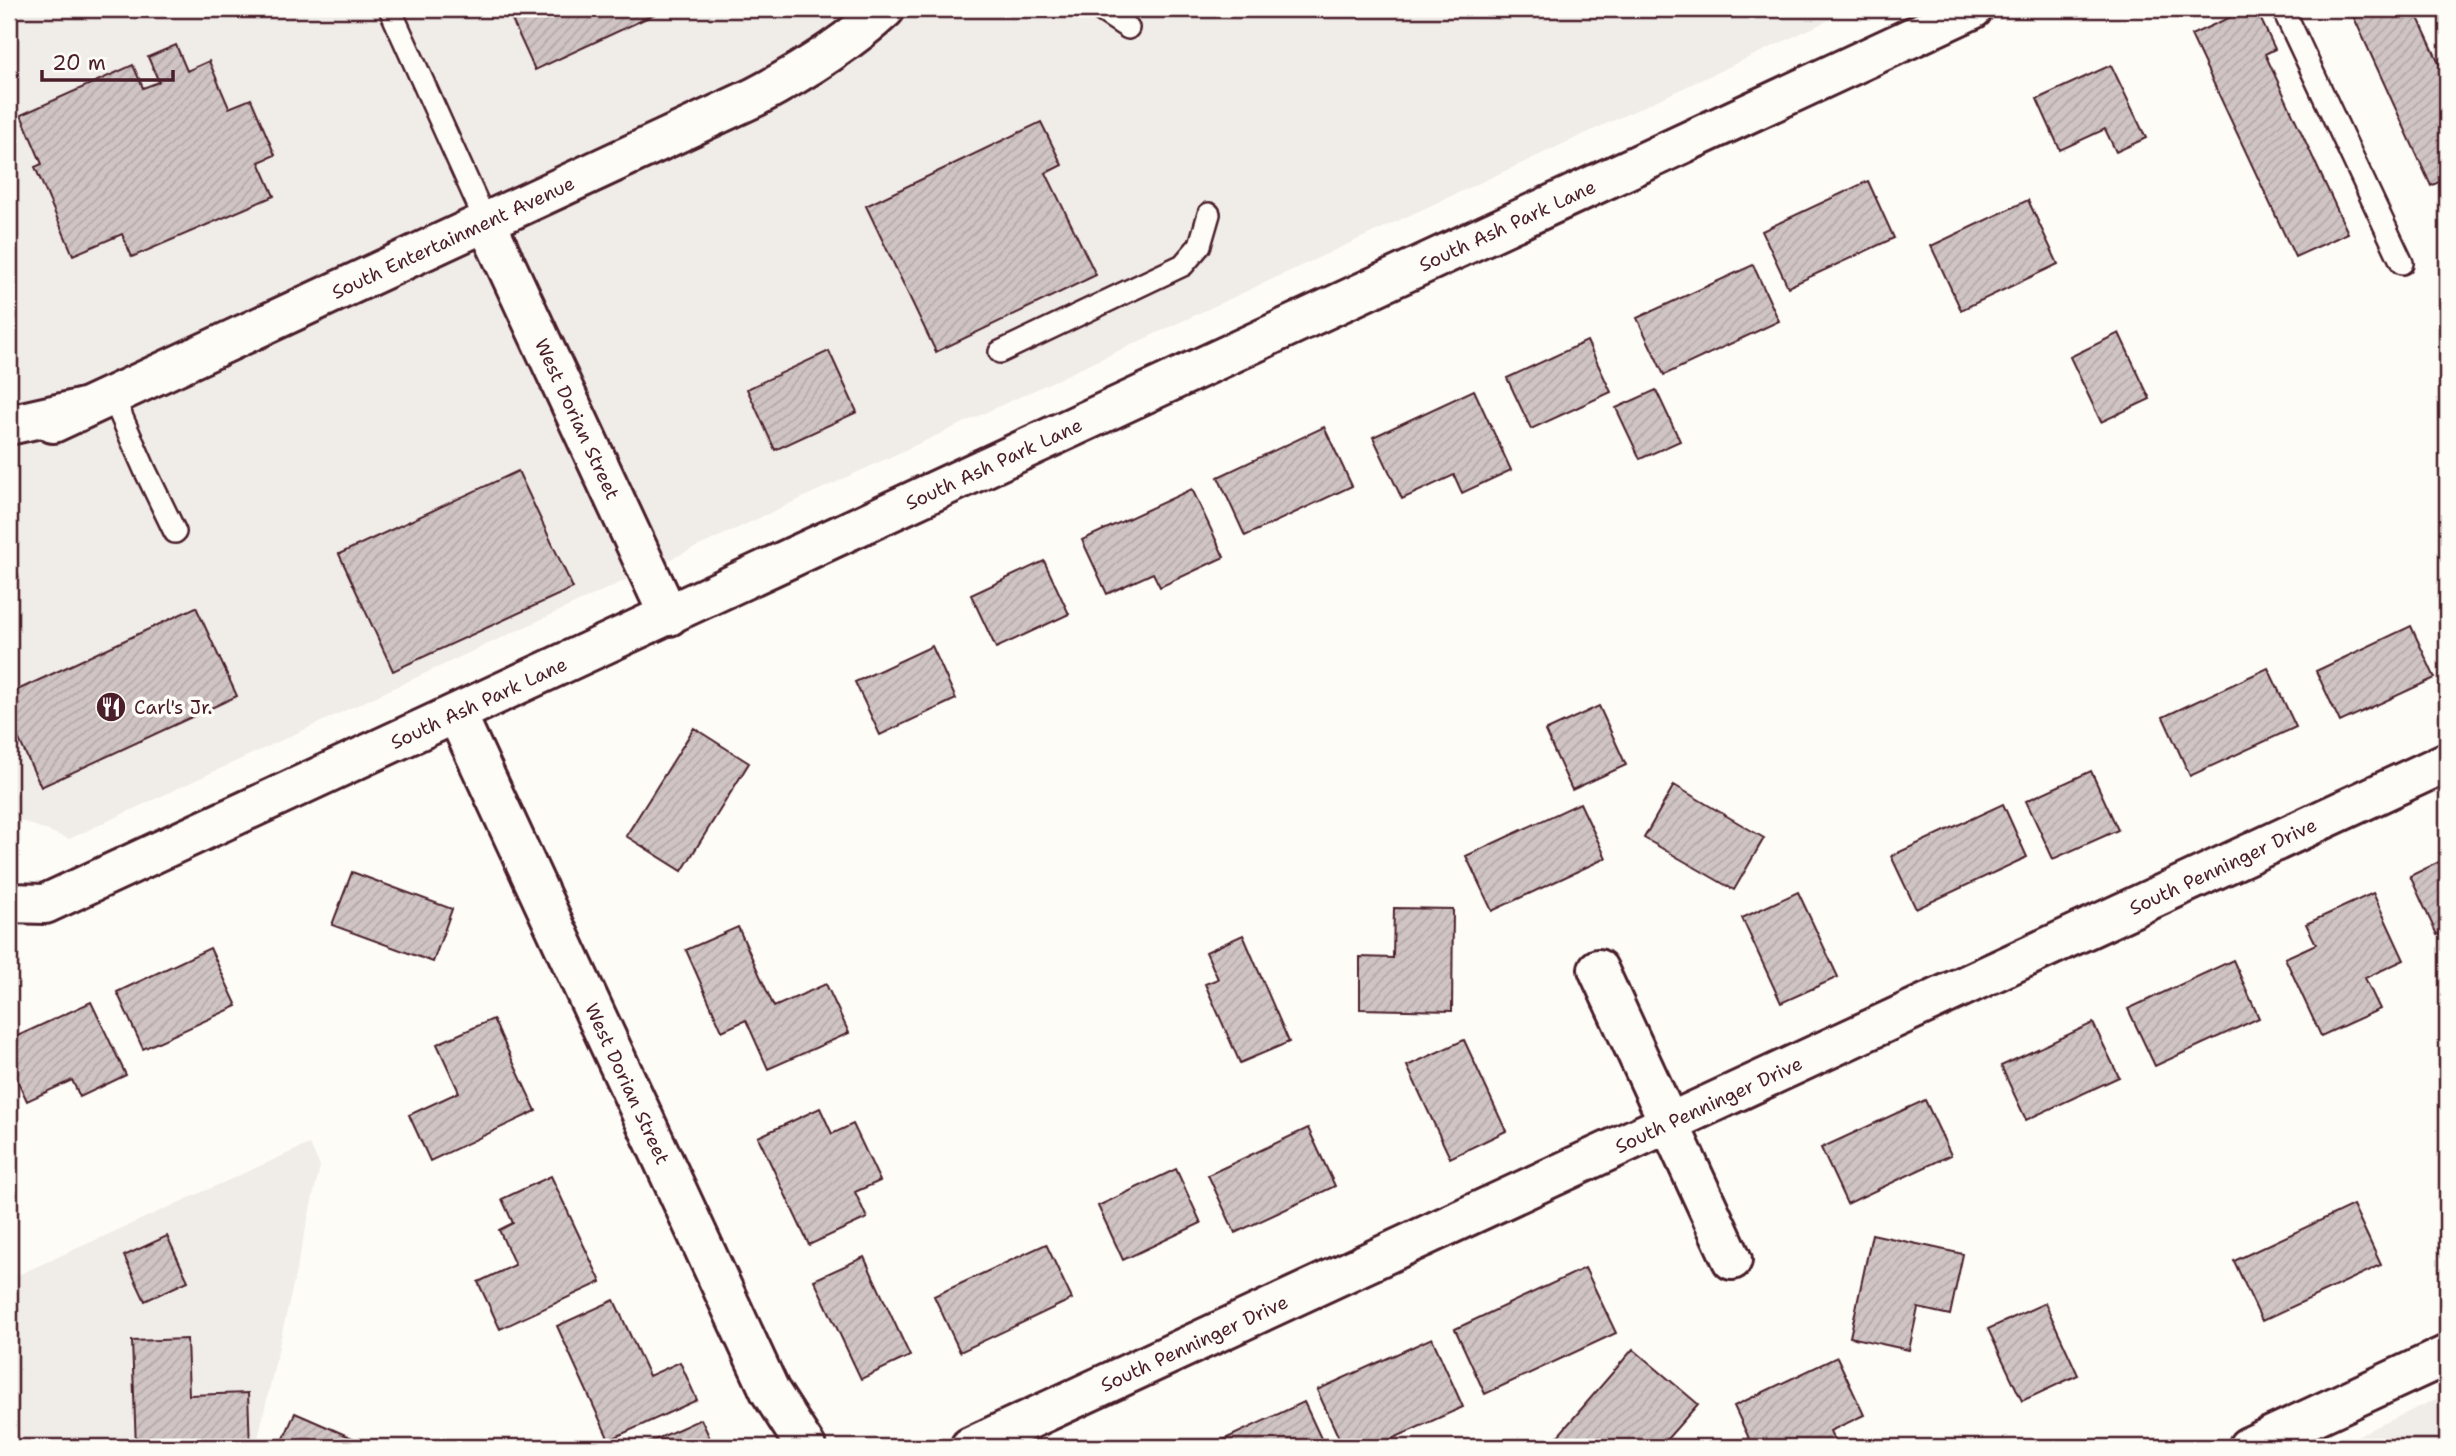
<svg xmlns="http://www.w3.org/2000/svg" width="2456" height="1456" font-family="'Shantell Sans',sans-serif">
<defs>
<pattern id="building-hatch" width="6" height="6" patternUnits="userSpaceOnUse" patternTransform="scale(1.75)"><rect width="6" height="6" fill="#d0c5c4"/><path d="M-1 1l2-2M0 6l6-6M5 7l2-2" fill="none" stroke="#b4a9a9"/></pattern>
</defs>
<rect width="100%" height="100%" fill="#fdfcf7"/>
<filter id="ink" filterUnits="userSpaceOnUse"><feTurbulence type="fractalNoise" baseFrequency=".0143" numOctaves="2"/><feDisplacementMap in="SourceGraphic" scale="14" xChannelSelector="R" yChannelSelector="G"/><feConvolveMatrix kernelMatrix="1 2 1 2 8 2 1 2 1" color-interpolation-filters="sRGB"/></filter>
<g filter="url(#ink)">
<path fill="#f0ece8" d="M9 9H1853L69 839 9 816Z
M309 1144 320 1166 256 1447H9V1279Z
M2447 1394V1447H2333Z"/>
<path fill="url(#building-hatch)" stroke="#4a1f2b" stroke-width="2" d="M507 9H666L535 70Z
M2248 9H2256L2275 49 2265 54 2348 233 2295 257 2191 35Z
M2350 9H2414L2447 80V178L2431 186Z
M176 45 187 71 209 61 229 108 251 99 275 155 259 162 274 196 132 257 122 234 73 255 35 167 42 164 21 115 133 65 143 88 159 82 148 57Z
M2111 65 2146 138 2116 152 2105 129 2060 150 2037 99Z
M1041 122 1062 165 1046 173 1096 275 936 352 866 206Z
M1868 181 1894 238 1788 287 1762 231Z
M2028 200 2058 264 1961 310 1931 246Z
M1753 265 1779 321 1664 375 1637 318Z
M2119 333 2150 399 2101 422 2070 357Z
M1587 341 1611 392 1531 429 1507 378Z
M829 351 857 412 775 450 747 389Z
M1474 390 1511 470 1462 493 1454 475 1402 499 1373 437Z
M1656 390 1680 441 1640 459 1616 408Z
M1324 427 1352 486 1245 536 1218 477Z
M518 471 573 588 393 671 339 554Z
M1192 489 1224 557 1160 587 1153 573 1107 594 1082 540Z
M1044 561 1069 614 996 648 971 595Z
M196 607 237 696 41 787 9 718V694Z
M2411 626 2435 678 2340 722 2316 671Z
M932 646 956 699 880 735 855 682Z
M2268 668 2296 727 2190 776 2163 717Z
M1599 706 1626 765 1572 790 1545 731Z
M694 728 749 763 682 871 626 836Z
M2091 771 2118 830 2053 859 2026 801Z
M1674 785 1764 838 1734 890 1644 838Z
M1580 803 1606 858 1492 911 1466 856Z
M2003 804 2027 857 1916 909 1891 856Z
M2447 858V930L2437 935 2410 876Z
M352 872 452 909 433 962 332 925Z
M1798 892 1838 977 1781 1003 1742 918Z
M2373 893 2404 960 2365 978 2380 1009 2321 1036 2285 958 2316 944 2306 924Z
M1394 908 1453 909 1452 1011 1360 1009V957L1393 958Z
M738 927 774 1007 826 984 849 1033 768 1069 746 1020 722 1031 686 950Z
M1243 935 1289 1042 1240 1063 1205 984 1218 979 1206 952Z
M210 948 237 1006 143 1049 117 992Z
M2233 960 2259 1018 2155 1066 2128 1009Z
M91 1002 126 1075 80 1097 72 1080 27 1101 9 1062V1040Z
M493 1019 536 1111 430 1161 409 1115 459 1092 437 1044Z
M2093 1023 2119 1077 2026 1120 2001 1066Z
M1464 1040 1506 1131 1450 1158 1407 1066Z
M1925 1100 1951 1155 1847 1204 1821 1148Z
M820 1108 832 1134 853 1124 880 1181 855 1192 867 1218 809 1245 758 1137Z
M1308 1128 1335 1186 1235 1233 1208 1175Z
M1176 1169 1201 1223 1123 1260 1098 1206Z
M551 1176 601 1282 500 1329 478 1282 515 1265 499 1230 513 1223 502 1199Z
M2353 1205 2381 1265 2262 1321 2234 1261Z
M1872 1234 1963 1254 1950 1315 1918 1308 1909 1350 1850 1337Z
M167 1236 188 1281 145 1301 124 1256Z
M1046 1244 1072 1299 960 1352 934 1296Z
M864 1257 910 1356 861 1379 814 1280Z
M1585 1268 1616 1333 1485 1394 1455 1329Z
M614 1300 649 1376 680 1362 697 1400 609 1440 557 1326Z
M2045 1303 2078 1375 2022 1401 1988 1329Z
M1432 1338 1463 1407 1374 1447H1343L1317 1390Z
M187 1339 189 1395 248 1393 250 1447H136L132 1341Z
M1633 1349 1698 1404 1660 1447H1555L1551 1444Z
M1837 1357 1864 1415 1830 1431 1837 1446 1753 1447 1734 1406Z
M1304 1402 1325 1447H1208Z
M295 1413 373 1447H280Z
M701 1419 714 1447H639Z"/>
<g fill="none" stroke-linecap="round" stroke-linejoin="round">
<g stroke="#4a1f2b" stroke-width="26">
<path id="service" d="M390 9 486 222
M1099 9 1128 28
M2283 9 2402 263
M1000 352 1183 265 1200 245 1209 214
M112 395 145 470 175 532"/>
</g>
<g stroke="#4a1f2b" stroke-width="44">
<g id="minor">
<path id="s1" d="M486 222 669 616"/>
<path id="s2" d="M457 715 770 1391 806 1447"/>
<path id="s3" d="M9 903 45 904 1973 9"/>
<path d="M1598 969 1732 1260"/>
<path id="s4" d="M970 1447 2447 762"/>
</g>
</g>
<g stroke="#4a1f2b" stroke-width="44">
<g id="tertiary">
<path id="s5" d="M53 423 755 97C802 72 846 45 885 9"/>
<path d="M2248 1447 2447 1355"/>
</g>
</g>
<g stroke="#4a1f2b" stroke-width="44">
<path id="primary" d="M9 425 84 408"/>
</g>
<path stroke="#4a1f2b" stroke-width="4.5" stroke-dasharray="7 5" stroke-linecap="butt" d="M9 548 18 580"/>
<use href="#service" stroke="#fdfcf7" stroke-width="21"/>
<use href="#minor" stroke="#fdfcf7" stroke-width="38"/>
<use href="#tertiary" stroke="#fdfcf7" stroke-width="38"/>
<use href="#primary" stroke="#fdfcf7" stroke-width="38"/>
</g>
</g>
<defs>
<g id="restaurant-disc" transform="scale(1.575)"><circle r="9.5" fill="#4a1f2b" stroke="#fdfcf7"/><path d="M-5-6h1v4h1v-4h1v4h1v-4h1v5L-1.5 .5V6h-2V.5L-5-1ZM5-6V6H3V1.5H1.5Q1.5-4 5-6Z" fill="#fff"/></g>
</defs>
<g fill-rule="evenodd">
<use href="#restaurant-disc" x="111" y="707"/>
</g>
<g text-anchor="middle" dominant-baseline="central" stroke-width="7" stroke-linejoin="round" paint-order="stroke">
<g font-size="19" fill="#4a1f2b" stroke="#fdfcf7">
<text stroke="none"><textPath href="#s3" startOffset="1648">South Ash Park Lane</textPath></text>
<text stroke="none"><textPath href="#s5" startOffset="441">South Entertainment Avenue</textPath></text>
<text stroke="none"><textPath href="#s1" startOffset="217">West Dorian Street</textPath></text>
<text stroke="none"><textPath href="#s3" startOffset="1082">South Ash Park Lane</textPath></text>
<text stroke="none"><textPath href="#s3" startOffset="514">South Ash Park Lane</textPath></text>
<text stroke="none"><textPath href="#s4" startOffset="1381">South Penninger Drive</textPath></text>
<text stroke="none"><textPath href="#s2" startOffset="406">West Dorian Street</textPath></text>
<text stroke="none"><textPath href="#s4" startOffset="814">South Penninger Drive</textPath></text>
<text stroke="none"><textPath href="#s4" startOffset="247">South Penninger Drive</textPath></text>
</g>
<g font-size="19" fill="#4a1f2b" stroke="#fdfcf7" text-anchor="start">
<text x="134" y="707">Carl's Jr.</text>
</g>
</g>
<rect width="2456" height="1456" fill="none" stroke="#fdfcf7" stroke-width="35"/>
<rect x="18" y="18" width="2421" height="1421" fill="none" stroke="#4a1f2b" stroke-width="2.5" filter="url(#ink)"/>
<path d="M42 70v10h131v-10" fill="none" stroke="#4a1f2b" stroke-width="3.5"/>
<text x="52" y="70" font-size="21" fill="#4a1f2b" stroke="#fdfcf7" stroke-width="5" paint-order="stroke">20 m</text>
</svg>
